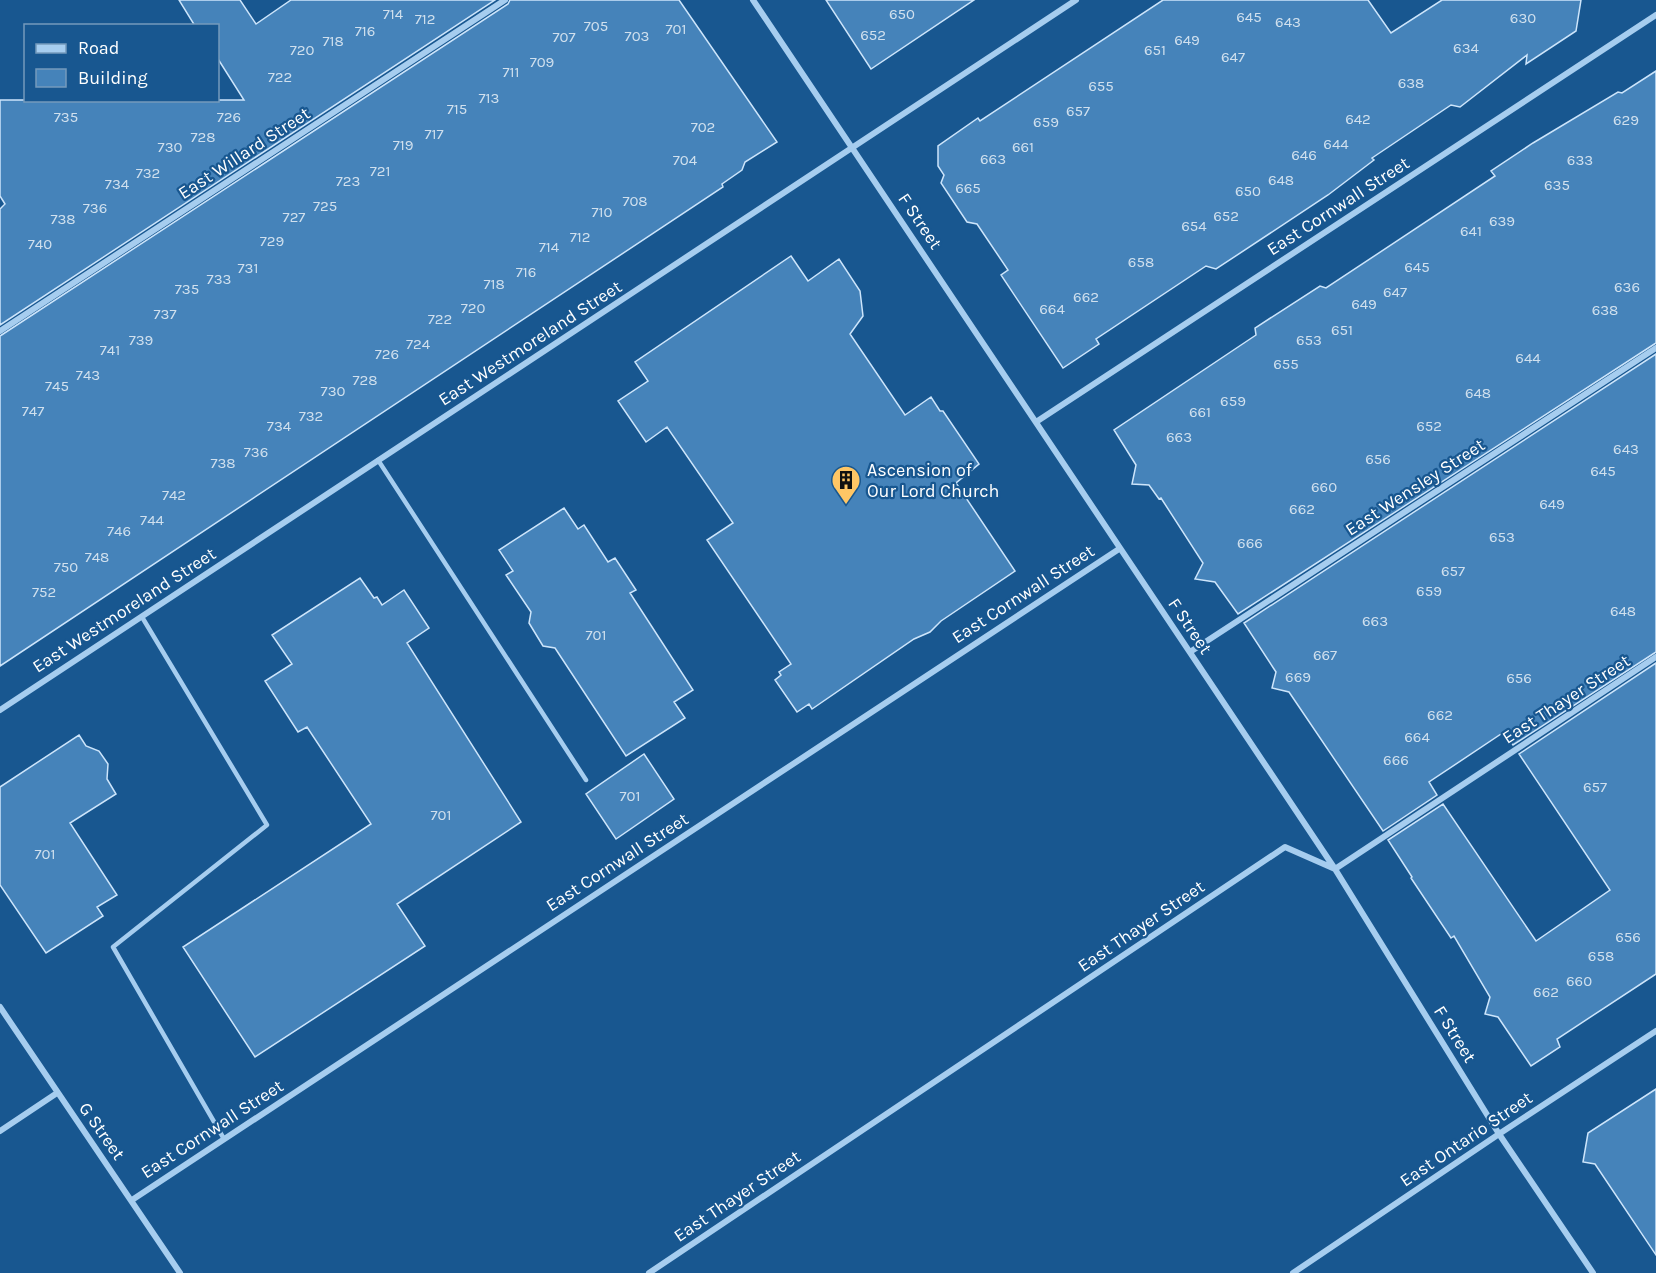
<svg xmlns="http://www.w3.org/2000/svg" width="1656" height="1273" font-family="Karla,sans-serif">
<rect width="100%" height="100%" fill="#185790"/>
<path fill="#4583ba" stroke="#cde5fb" stroke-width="1.5" d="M179 0H240L256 24 291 0H495L0 325V209L5 204 0 196V100H244L218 59V26H195Z
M510 0H679L777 142 745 162 742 170 722 184 723 187 0 666V336L508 4Z
M826 0H974L871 69Z
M1163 0H1368L1391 33 1442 0H1581L1576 31 1526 64 1527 55 1460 107 1451 105 1372 158 1374 160 1328 195 1216 269 1206 266 1096 339 1099 344 1063 368 1001 275 1008 270 977 224 967 222 941 183 944 175 938 166V146L978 118 980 121Z
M1656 71V343L1238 614 1215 582 1195 579 1203 563 1161 498 1159 499 1149 485 1132 484 1136 465 1114 430 1256 335 1255 328 1320 286 1326 288 1495 176 1491 171 1533 143 1618 92 1622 93Z
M791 256 808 281 839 259 860 291 863 316 850 334 905 415 931 397 940 411H943L979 464 956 483 1015 571 941 621 930 632 914 639 812 709 809 704 797 712 775 680 781 675 779 672 791 664 707 540 733 523 667 427 646 442 618 401 648 381 635 362Z
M1656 354V652L1513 745 1504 732 1429 782 1437 795 1383 831 1289 692 1272 688 1276 672 1244 623Z
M564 508 578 529 584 525 608 562 615 558 636 590 630 593 693 690 674 702 685 718 626 756 555 648 543 646 529 623 531 612 506 575 513 571 499 550Z
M360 578 374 598 377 597 382 605 404 590 429 628 407 643 521 822 397 904 425 946 255 1057 183 947 371 824 307 727 298 732 265 681 292 664 272 635Z
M1656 663V974L1557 1039 1560 1047 1531 1066 1498 1017 1485 1014 1490 997 1454 936 1451 938 1411 878 1412 877 1388 840 1443 804 1536 941 1610 890 1519 754Z
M79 735 86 746 99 751 108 764 107 779 116 794 70 823 117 895 97 907 103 916 46 953 0 885V787Z
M644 754 674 799 616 839 586 794Z
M1656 1089V1255L1595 1164 1583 1162 1588 1133Z"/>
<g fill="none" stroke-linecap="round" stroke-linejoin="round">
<path stroke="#a6cdef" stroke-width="4.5" d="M378 460 586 780
M142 617 267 825 113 947 224 1139"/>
<path stroke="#a6cdef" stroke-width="6" d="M753 0 1335 869 1499 1134 1593 1273
M0 331 505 0
M1036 422 1656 15
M1190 652 1656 348
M0 710 1076 0
M0 1007 180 1273
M0 1131 57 1093
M132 1200 1119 549
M649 1273 1285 847 1335 869 1656 657
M1293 1273 1499 1134 1656 1031"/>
</g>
<defs>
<g id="building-pin" transform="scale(1.5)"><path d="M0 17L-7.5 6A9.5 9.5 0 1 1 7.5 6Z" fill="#ffc665" stroke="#185790"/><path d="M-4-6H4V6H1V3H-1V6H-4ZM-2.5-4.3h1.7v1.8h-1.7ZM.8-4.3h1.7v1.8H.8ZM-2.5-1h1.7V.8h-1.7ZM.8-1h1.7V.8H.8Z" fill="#111"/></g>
</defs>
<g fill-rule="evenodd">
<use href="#building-pin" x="846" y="480"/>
</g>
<g text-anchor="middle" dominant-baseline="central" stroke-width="4.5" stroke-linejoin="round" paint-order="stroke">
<g font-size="15" fill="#d0e0ee">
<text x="393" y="14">714</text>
<text x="902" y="14">650</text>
<text x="1249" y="17">645</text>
<text x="1523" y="18">630</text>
<text x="425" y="19">712</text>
<text x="1288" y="22">643</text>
<text x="596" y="26">705</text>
<text x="676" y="29">701</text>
<text x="365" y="31">716</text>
<text x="873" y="35">652</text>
<text x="637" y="36">703</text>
<text x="564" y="37">707</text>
<text x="1187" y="40">649</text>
<text x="333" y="41">718</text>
<text x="1466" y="48">634</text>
<text x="302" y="50">720</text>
<text x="1155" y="50">651</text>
<text x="1233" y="57">647</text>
<text x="542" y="62">709</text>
<text x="511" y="72">711</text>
<text x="280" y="77">722</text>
<text x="1411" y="83">638</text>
<text x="1101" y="86">655</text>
<text x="489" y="98">713</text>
<text x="457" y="109">715</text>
<text x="1078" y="111">657</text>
<text x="66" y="117">735</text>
<text x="229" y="117">726</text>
<text x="1358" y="119">642</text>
<text x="1626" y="120">629</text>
<text x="1046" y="122">659</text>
<text x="703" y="127">702</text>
<text x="434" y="134">717</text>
<text x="203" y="137">728</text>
<text x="1336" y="144">644</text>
<text x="403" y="145">719</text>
<text x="170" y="147">730</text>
<text x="1023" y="147">661</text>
<text x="1304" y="155">646</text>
<text x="993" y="159">663</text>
<text x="685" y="160">704</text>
<text x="1580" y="160">633</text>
<text x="380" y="171">721</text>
<text x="148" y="173">732</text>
<text x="1281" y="180">648</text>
<text x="348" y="181">723</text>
<text x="117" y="184">734</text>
<text x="1557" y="185">635</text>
<text x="968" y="188">665</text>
<text x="1248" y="191">650</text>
<text x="635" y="201">708</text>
<text x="325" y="206">725</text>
<text x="95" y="208">736</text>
<text x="602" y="212">710</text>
<text x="1226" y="216">652</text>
<text x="294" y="217">727</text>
<text x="63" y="219">738</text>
<text x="1502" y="221">639</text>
<text x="1194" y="226">654</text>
<text x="1471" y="231">641</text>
<text x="580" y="237">712</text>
<text x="272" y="241">729</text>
<text x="40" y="244">740</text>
<text x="549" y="247">714</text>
<text x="1141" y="262">658</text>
<text x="1417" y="267">645</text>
<text x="248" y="268">731</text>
<text x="526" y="272">716</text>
<text x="219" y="279">733</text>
<text x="494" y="284">718</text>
<text x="1627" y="287">636</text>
<text x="187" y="289">735</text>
<text x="1395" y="292">647</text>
<text x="1086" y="297">662</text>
<text x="1364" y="304">649</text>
<text x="473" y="308">720</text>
<text x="1052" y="309">664</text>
<text x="1605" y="310">638</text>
<text x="165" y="314">737</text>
<text x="440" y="319">722</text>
<text x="1342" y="330">651</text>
<text x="141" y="340">739</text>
<text x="1309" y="340">653</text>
<text x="418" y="344">724</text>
<text x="110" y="350">741</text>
<text x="387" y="354">726</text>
<text x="1528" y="358">644</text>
<text x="1286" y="364">655</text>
<text x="88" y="375">743</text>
<text x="365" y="380">728</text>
<text x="57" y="386">745</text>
<text x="333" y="391">730</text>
<text x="1478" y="393">648</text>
<text x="1233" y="401">659</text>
<text x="33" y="411">747</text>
<text x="1200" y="412">661</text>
<text x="311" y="416">732</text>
<text x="279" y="426">734</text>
<text x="1429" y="426">652</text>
<text x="1179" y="437">663</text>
<text x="1626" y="449">643</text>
<text x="256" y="452">736</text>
<text x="1378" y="459">656</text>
<text x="223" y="463">738</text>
<text x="1603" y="471">645</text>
<text x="1324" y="487">660</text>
<text x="174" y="495">742</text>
<text x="1552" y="504">649</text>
<text x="1302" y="509">662</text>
<text x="152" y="520">744</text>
<text x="119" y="531">746</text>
<text x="1502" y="537">653</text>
<text x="1250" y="543">666</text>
<text x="97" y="557">748</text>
<text x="66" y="567">750</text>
<text x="1453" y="571">657</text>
<text x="1429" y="591">659</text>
<text x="44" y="592">752</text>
<text x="1623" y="611">648</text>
<text x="1375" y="621">663</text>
<text x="596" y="635">701</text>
<text x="1325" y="655">667</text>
<text x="1298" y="677">669</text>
<text x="1519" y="678">656</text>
<text x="1440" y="715">662</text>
<text x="1417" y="737">664</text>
<text x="1396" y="760">666</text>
<text x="1595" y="787">657</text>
<text x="630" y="796">701</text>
<text x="441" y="815">701</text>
<text x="45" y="854">701</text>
<text x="1628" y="937">656</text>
<text x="1601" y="956">658</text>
<text x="1579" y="981">660</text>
<text x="1546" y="992">662</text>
</g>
<g font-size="18" fill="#fff" stroke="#185790">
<text transform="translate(244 153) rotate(-33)">East Willard Street</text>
<text transform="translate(1338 206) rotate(-33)">East Cornwall Street</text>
<text transform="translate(920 221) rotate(56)">F Street</text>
<text transform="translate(530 343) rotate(-33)">East Westmoreland Street</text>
<text transform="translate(1415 487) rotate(-33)">East Wensley Street</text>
<text transform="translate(1023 594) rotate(-33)">East Cornwall Street</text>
<text transform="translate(124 610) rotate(-33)">East Westmoreland Street</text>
<text transform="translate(1190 626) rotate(56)">F Street</text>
<text transform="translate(1566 699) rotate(-33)">East Thayer Street</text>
<text transform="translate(617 862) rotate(-33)">East Cornwall Street</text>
<text transform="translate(1141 926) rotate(-34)">East Thayer Street</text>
<text transform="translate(1455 1034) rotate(58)">F Street</text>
<text transform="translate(212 1129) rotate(-33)">East Cornwall Street</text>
<text transform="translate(102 1131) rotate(55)">G Street</text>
<text transform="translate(1466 1139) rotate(-34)">East Ontario Street</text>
<text transform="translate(737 1196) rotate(-34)">East Thayer Street</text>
</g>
<g font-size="18" fill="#fff" stroke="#185790" text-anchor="start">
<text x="867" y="470">Ascension of<tspan x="867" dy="21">Our Lord Church</tspan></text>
</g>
</g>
<rect x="24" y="24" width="195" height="78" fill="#185790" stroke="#749abc" stroke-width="1.5"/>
<rect x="36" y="44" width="30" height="9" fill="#a6cdef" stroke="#749abc" stroke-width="1.5"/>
<text x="78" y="54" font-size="18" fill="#ffffff">Road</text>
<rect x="36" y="69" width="30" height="18" fill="#4583ba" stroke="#749abc" stroke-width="1.5"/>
<text x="78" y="84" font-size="18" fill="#ffffff">Building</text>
</svg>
